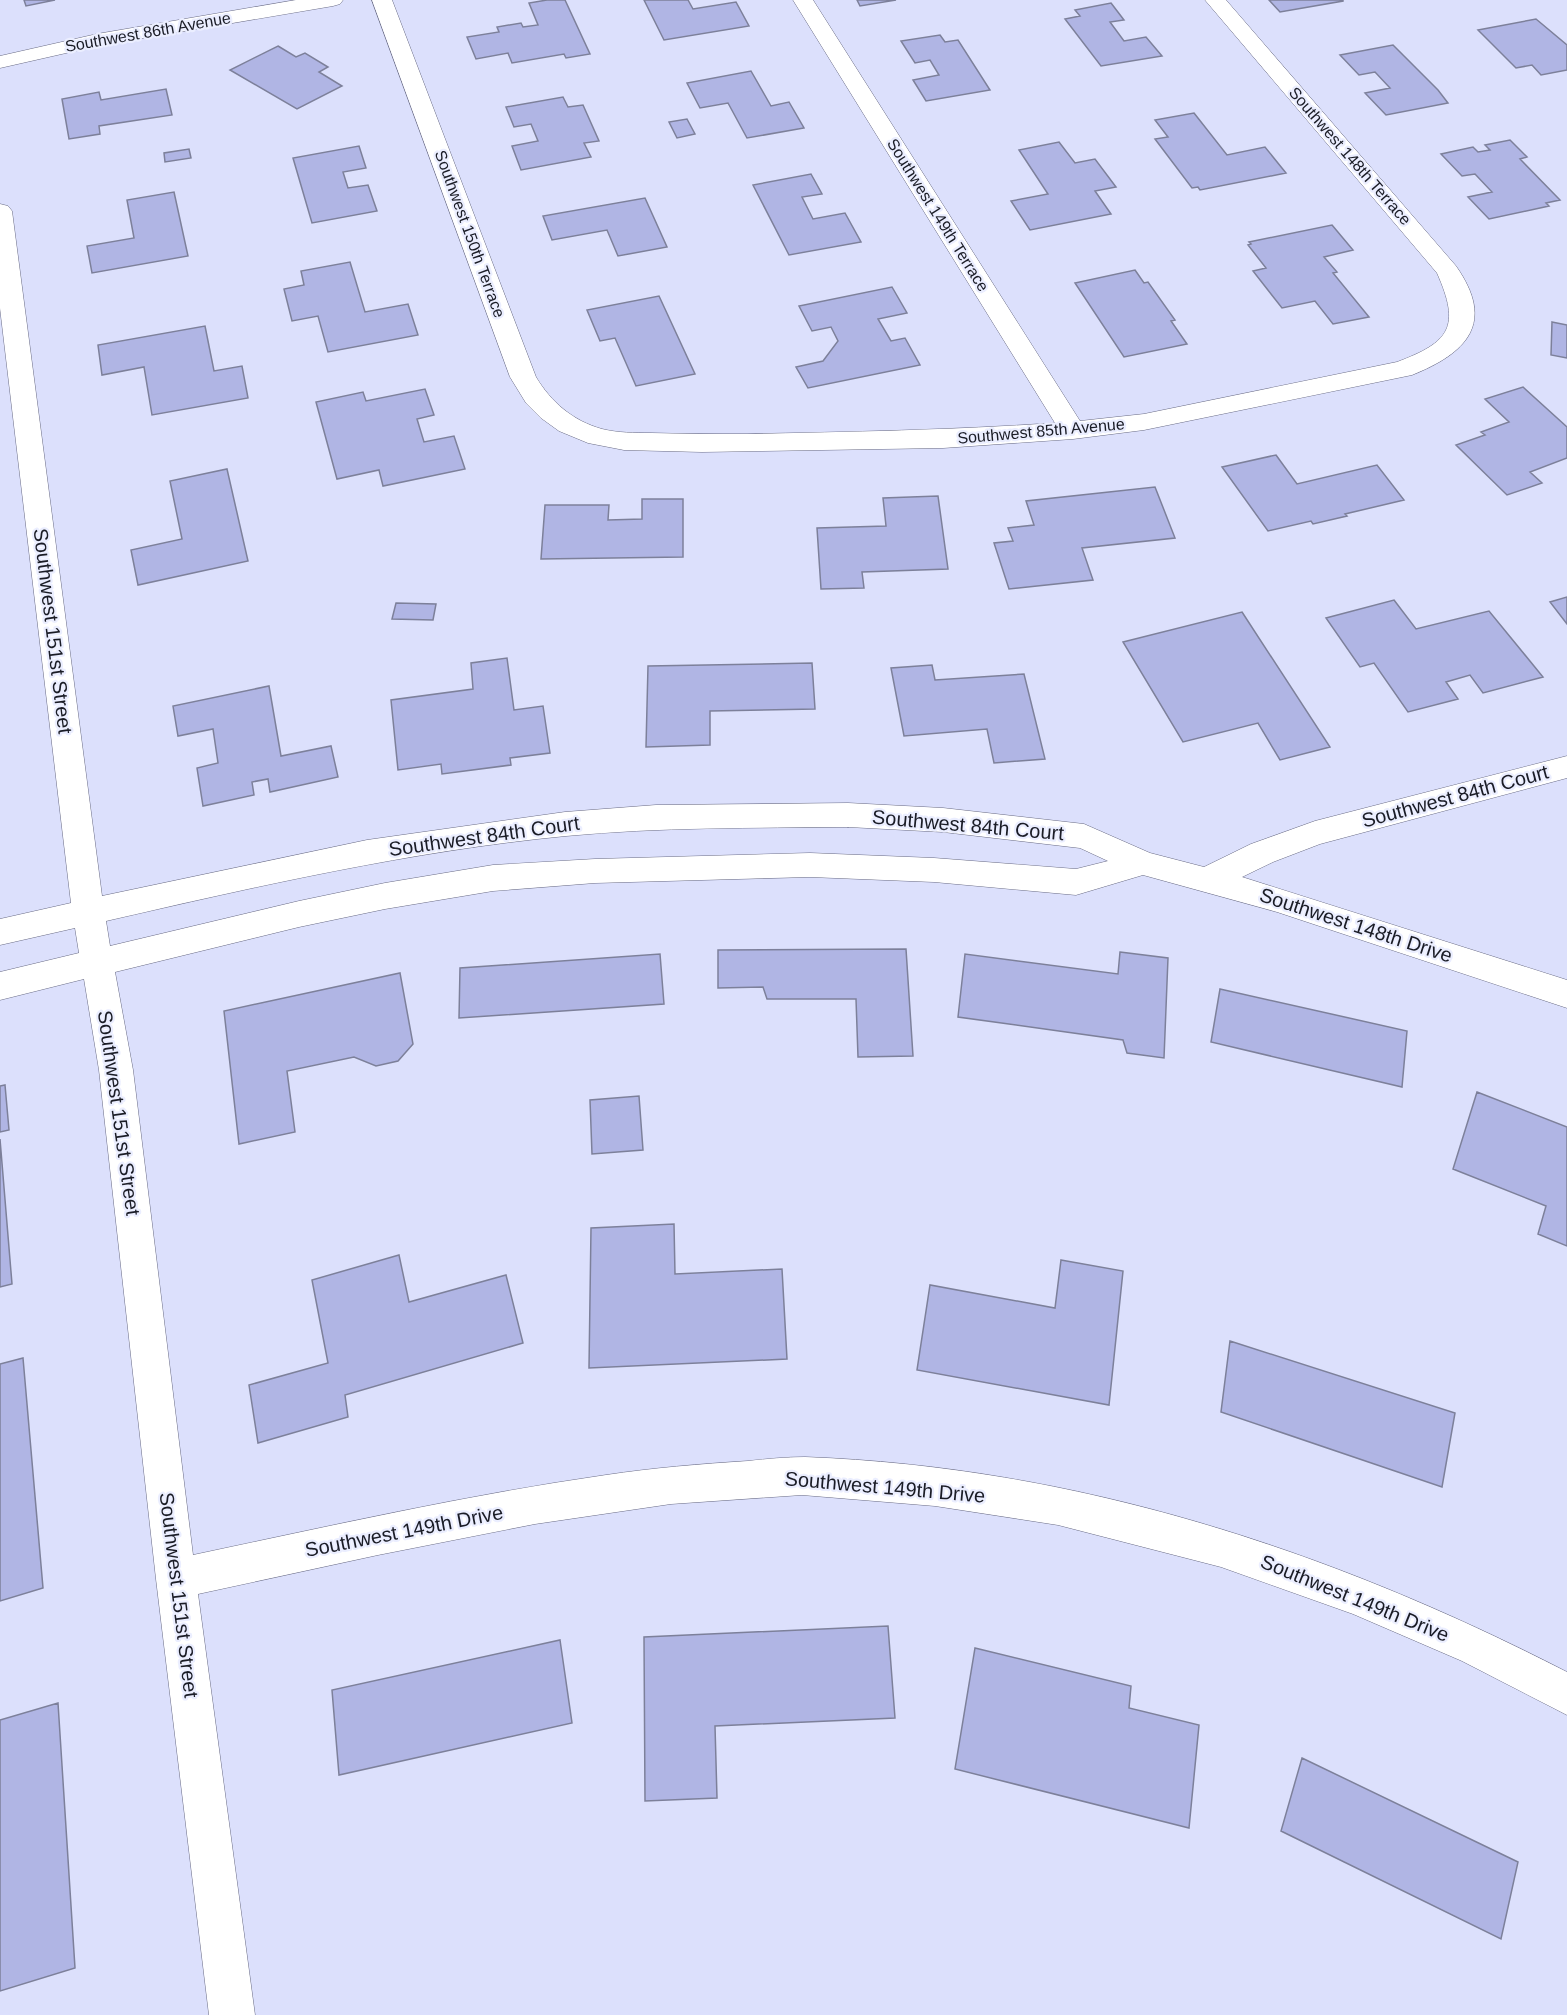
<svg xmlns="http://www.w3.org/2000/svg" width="1567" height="2015" font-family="Arial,sans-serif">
<rect width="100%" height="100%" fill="#dce0fc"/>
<path fill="#b0b5e4" stroke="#7d809a" stroke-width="1.5" d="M24 0H55L26 6Z
M547 0H565L590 54 566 58 564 54 512 63 508 53 476 59 467 37 499 32 497 27 521 23 523 27 538 25 529 3Z
M644 0H688L693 9 736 2 749 26 664 40Z
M857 0H896L860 6Z
M1269 0H1343V1L1280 12Z
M1111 3 1124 20 1110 22 1124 41 1146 37 1162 56 1101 66 1065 19 1080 16 1075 10Z
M1536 19 1567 45V70L1541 75 1532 65 1516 68 1478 30Z
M940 35 945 42 958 40 990 90 926 101 913 80 939 75 930 60 915 63 901 41Z
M1393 45 1438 90 1448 103 1386 115 1365 93 1390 88 1375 72 1359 75 1340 55Z
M278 46 296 57 305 53 328 67 319 72 342 86 297 109 230 70Z
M751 71 771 106 789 102 804 128 747 138 728 103 700 108 687 83Z
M166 89 172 115 99 126 100 134 69 139 62 99 99 92 101 100Z
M563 97 568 107 583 105 599 141 584 143 591 157 521 170 512 146 538 141 531 124 514 127 506 107Z
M1194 113 1227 155 1265 147 1286 173 1200 190 1198 187 1192 188 1155 139 1168 137 1155 120Z
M687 119 695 134 677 138 669 122Z
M1510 140 1527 157 1520 159 1560 200 1546 203 1549 206 1489 219 1468 197 1492 192 1475 174 1462 176 1441 154 1473 147 1478 152 1490 150 1485 145Z
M1059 142 1075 163 1095 159 1116 187 1095 191 1111 214 1030 230 1011 201 1048 194 1019 150Z
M359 146 366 168 343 172 348 188 368 185 377 211 312 223 293 158Z
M189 149 191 158 165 162 164 153Z
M811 174 822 194 802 197 813 219 845 213 861 242 789 255 753 185Z
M174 192 188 256 92 273 87 246 134 238 127 200Z
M645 198 667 247 618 256 607 230 552 240 543 216Z
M1332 225 1353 250 1324 257 1337 272 1333 273 1369 317 1333 324 1315 301 1282 308 1253 271 1266 268 1248 245 1251 244 1249 242Z
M350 262 365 312 408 304 418 335 328 352 318 316 292 321 284 289 304 285 301 271Z
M1135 270 1144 283 1148 282 1175 320 1171 321 1187 344 1124 357 1075 283Z
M892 287 907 313 878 319 891 341 905 338 920 365 808 388 796 367 823 361 838 341 831 327 812 331 799 306Z
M659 296 695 374 636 386 615 338 600 341 587 310Z
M1552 322 1567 325V358L1551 355Z
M205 326 214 371 242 366 248 398 152 415 144 367 102 375 98 345Z
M1523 387 1567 427V458L1530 472 1542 483 1507 495 1456 445 1485 435 1481 432 1509 422 1485 399Z
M425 389 434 415 417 419 424 442 454 436 465 469 383 486 379 470 337 479 316 402 363 392 366 401Z
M1276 455 1297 484 1377 465 1404 500 1345 514 1347 516 1313 524 1311 521 1268 531 1222 467Z
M227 469 248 561 138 585 131 550 182 539 170 481Z
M1155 487 1175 538 1082 548 1093 580 1009 589 994 543 1013 541 1008 528 1034 525 1026 501Z
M938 496 948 569 862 572 864 588 821 589 817 528 886 526 883 498Z
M642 499H683V557L541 559 545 505H609L608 520 642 519Z
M1567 597V624L1550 602Z
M1394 600 1416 629 1489 611 1543 677 1483 693 1470 675 1446 682 1458 699 1408 712 1374 663 1360 667 1326 618Z
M396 603 436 604 433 620 392 619Z
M1242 612 1330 747 1280 760 1258 723 1183 742 1123 642Z
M507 658 514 710 543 706 550 753 510 758 511 765 442 774 441 764 398 770 391 700 473 689 471 663Z
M812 663 815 709 710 711V745L646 747 648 666Z
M932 665 935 680 1024 674 1045 759 994 763 987 729 904 736 891 668Z
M269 686 281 756 331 746 338 777 270 792 268 779 252 782 254 795 203 806 197 768 218 763 213 729 178 736 173 706Z
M906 949 913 1056 858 1057 856 999H767L763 987 718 988V950Z
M1120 952 1168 958 1164 1058 1127 1053 1123 1040 958 1017 965 954 1118 974Z
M660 954 664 1004 459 1018 460 968Z
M400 973 413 1044 398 1061 376 1066 354 1057 287 1071 295 1132 239 1144 224 1011Z
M1220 989 1407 1031 1402 1087 1211 1042Z
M5 1085 9 1130 0 1132V1086Z
M1477 1092 1567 1127V1246L1538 1234 1546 1206 1453 1169Z
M639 1096 643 1150 592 1154 590 1100Z
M0 1139 12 1284 0 1287Z
M674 1224 675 1274 782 1269 787 1359 589 1368 591 1228Z
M399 1255 409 1302 506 1275 523 1343 345 1395 348 1417 258 1443 249 1385 328 1363 312 1280Z
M1061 1260 1123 1271 1109 1405 917 1370 930 1285 1055 1308Z
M1230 1341 1455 1413 1442 1487 1221 1412Z
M23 1358 43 1588 0 1601V1364Z
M888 1626 895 1718 715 1726 717 1798 645 1801 644 1637Z
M560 1640 572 1723 339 1775 332 1690Z
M975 1648 1131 1686 1129 1708 1199 1725 1189 1828 955 1769Z
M58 1703 75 1968 0 1991V1720Z
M1302 1758 1518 1862 1501 1939 1281 1831Z"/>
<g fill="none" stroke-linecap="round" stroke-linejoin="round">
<g stroke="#696b84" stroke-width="1">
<path id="minor" d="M296 0H343L340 4 333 6 97 46 0 68V56L97 34Z
M372 0H392L536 377C551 402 573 421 602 429 618 433 635 433 651 433 683 434 715 434 747 434 850 432 953 430 1055 423L793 0H813L1080 421 1144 414 1397 362C1450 342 1461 327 1437 273L1205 0H1226L1456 266C1496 323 1467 353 1412 375L1144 430 1073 439 943 448 702 452 624 450 588 443 559 431 541 418 526 403 510 377Z
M0 204 8 206 12 211 102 896 367 840 565 812 656 805 848 803 943 808 1084 824 1150 853 1204 867 1251 844 1315 821 1567 756V778L1320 844 1273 862 1242 877 1567 980V1008L1277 912 1143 875 1076 895 934 882 810 877 595 883 493 891 385 909 299 927 115 972 133 1070 193 1555C330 1526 467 1495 606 1475 653 1468 700 1464 748 1461 767 1459 786 1457 805 1457 1075 1467 1328 1549 1567 1672V1715L1462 1661 1353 1614 1221 1567 1058 1525 935 1506 802 1495 671 1504 535 1524 378 1555 198 1594 255 2015H209L156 1579 99 1070 84 979 0 1000V972L79 953 75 928 0 945V919L71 903 0 308ZM848 827 943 832 1080 848 1108 861 1076 869 934 858 810 853 595 859 493 865 385 883 299 901 110 946 106 921C258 886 411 851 566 836 660 827 754 828 848 827Z"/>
</g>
<use href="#minor" fill="#fff" fill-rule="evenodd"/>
</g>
<g text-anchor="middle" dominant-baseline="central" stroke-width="4.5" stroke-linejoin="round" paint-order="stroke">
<g font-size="16" fill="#1a1c26" stroke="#ebeeff">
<text transform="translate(148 32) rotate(-10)">Southwest 86th Avenue</text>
<text transform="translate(1350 156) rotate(49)">Southwest 148th Terrace</text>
<text transform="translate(938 215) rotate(58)">Southwest 149th Terrace</text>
<text transform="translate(470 234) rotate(70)">Southwest 150th Terrace</text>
<text transform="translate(1041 431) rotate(-5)">Southwest 85th Avenue</text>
</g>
<g font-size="20" fill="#1a1c26" stroke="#ebeeff">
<text transform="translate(53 631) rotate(83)">Southwest 151st Street</text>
<text transform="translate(1455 796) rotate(-15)">Southwest 84th Court</text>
<text transform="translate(968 825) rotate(5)">Southwest 84th Court</text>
<text transform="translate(484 836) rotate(-8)">Southwest 84th Court</text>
<text transform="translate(1356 925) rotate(18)">Southwest 148th Drive</text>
<text transform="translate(119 1113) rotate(82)">Southwest 151st Street</text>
<text transform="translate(885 1487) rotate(5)">Southwest 149th Drive</text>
<text transform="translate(404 1531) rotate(-11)">Southwest 149th Drive</text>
<text transform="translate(179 1595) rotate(83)">Southwest 151st Street</text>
<text transform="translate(1355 1598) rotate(22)">Southwest 149th Drive</text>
</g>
</g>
</svg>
